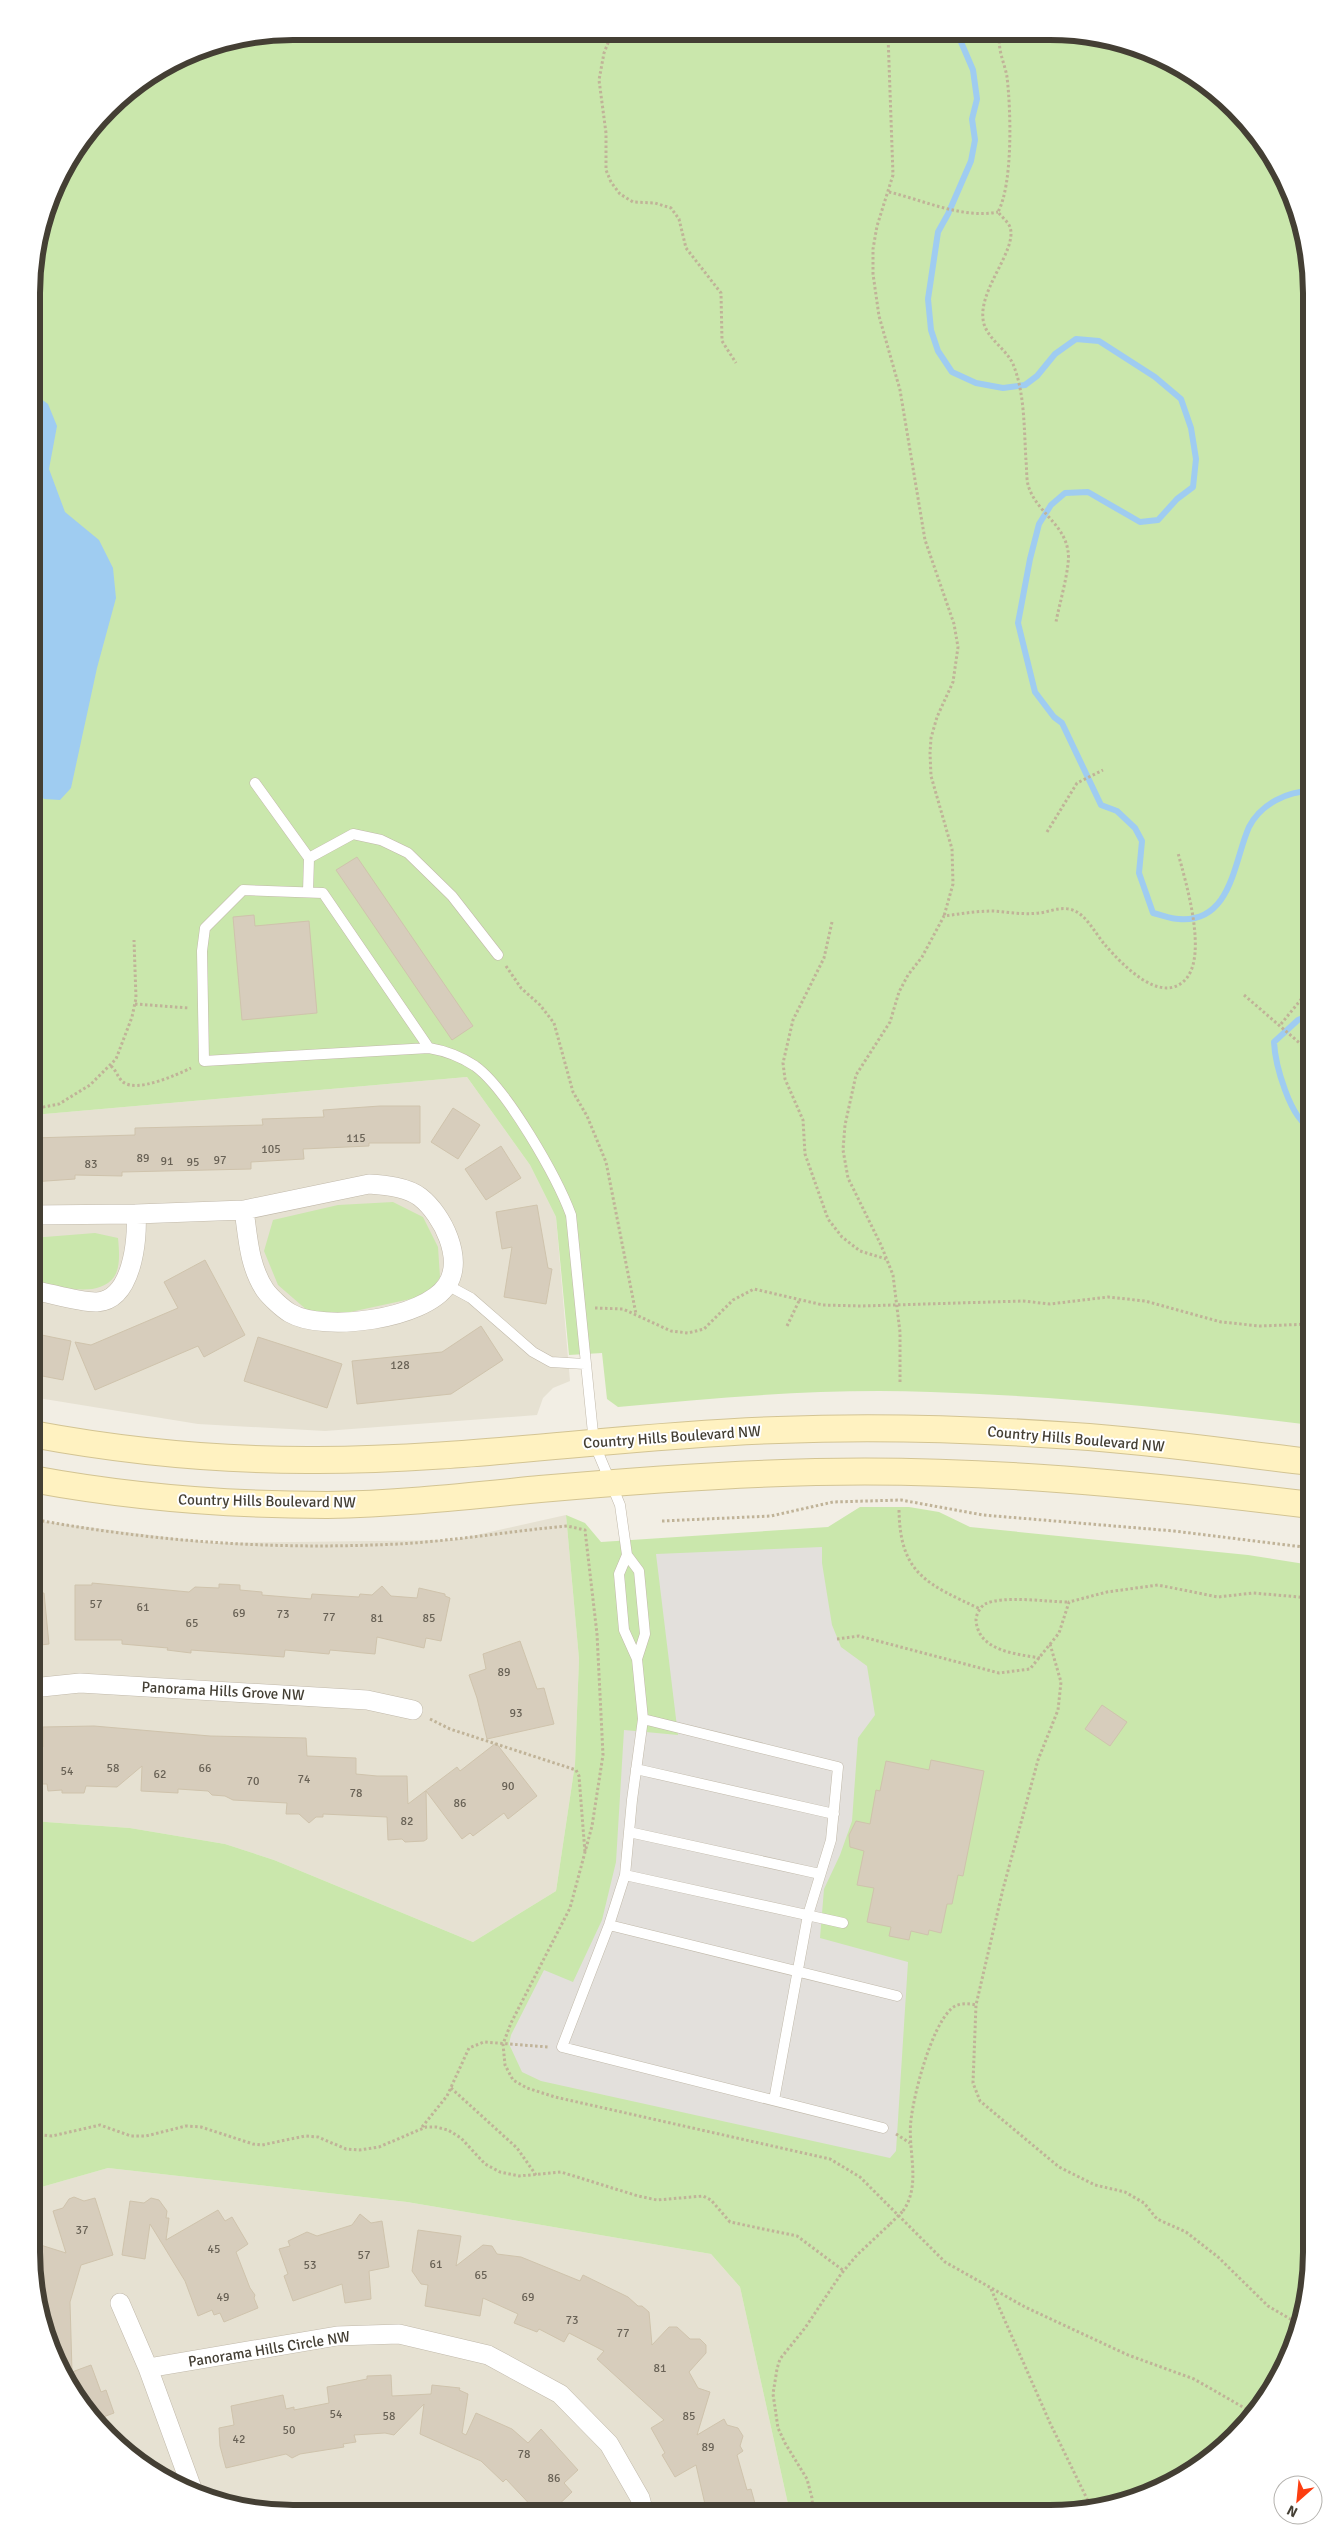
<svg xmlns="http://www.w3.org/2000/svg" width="1343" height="2545" font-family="Signika,sans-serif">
<rect width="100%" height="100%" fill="#f2eee4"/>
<path fill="#e6e1d2" d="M467 1077 530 1165 556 1217 570 1381 553 1388 543 1398 537 1415 325 1431 198 1424 32 1397 33 1115Z
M566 1515 579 1659 575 1764 556 1891 473 1942 274 1860 225 1844 130 1828 32 1821V1520L213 1543 454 1540Z
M108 2168 407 2202 711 2254 740 2287 790 2513 258 2511 192 2494 120 2449 75 2398 31 2252V2190Z"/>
<path fill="#cae7ac" d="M293 31 1101 36 1166 58 1223 96 1268 147 1298 208 1312 293 1311 1425C1185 1409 1059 1396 931 1392 827 1388 722 1397 618 1407L607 1399 602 1353 569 1355 556 1217 530 1165 467 1077 33 1115V259L58 177 120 96 193 51Z
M393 1202 423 1217 438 1247 440 1277 431 1291 420 1297 341 1314 308 1311 278 1285 264 1251 273 1220 338 1205Z
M95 1233 118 1238C119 1249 121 1267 114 1277 97 1300 55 1285 32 1281V1238Z
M860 1507H909L939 1512 970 1527 1248 1555 1311 1565V2270L1292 2352 1258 2412 1196 2470 1135 2500 1050 2514 790 2513 740 2287 711 2254 407 2202 108 2168 31 2190 32 1821 130 1828 225 1844 274 1860 473 1942 556 1891 575 1764 579 1659 566 1515 585 1523 601 1542 828 1527Z"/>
<path fill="#e3e0dc" d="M822 1547V1563L832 1625 841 1647 867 1666 875 1715 858 1738 852 1821 840 1855 824 1889 820 1938 908 1962 896 2151 890 2158 541 2081 522 2072 509 2044 511 2035 544 1970 573 1982 602 1920 616 1862 624 1730 678 1735 656 1554Z"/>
<path fill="#9fccf1" d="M33 393 48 404 57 426 49 469 65 512 99 540 113 568 116 598 97 668 71 788 60 800 44 799 33 787Z"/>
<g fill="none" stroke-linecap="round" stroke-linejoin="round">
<path stroke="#9fccf1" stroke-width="6" d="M958 35 973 70 977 99 972 119 975 140 971 161 948 214 938 232 928 299 931 330 938 351 952 372 976 383 1003 388 1025 385 1037 376 1055 354 1076 339 1099 341 1155 377 1181 399 1191 428 1196 459 1193 487 1177 499 1158 520 1140 522 1088 492 1065 493 1051 505 1039 524 1030 559 1018 623 1035 692 1054 717 1062 723 1101 805 1117 811 1135 828 1142 841 1139 873 1153 913C1162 915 1171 919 1179 919 1232 923 1234 860 1249 827 1261 804 1287 791 1312 791
M33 333 39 317 33 312
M33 799 38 793
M1312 1128C1290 1121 1275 1063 1274 1042L1298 1020 1312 1014"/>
</g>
<path fill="#d7cdbc" stroke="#cfc3ac" d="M357 857 473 1026 452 1040 336 870Z
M254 915 255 926 309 921 317 1013 242 1020 233 917Z
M380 1106H420V1143H369V1146L303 1149 304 1159 251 1162V1169L122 1172V1176L75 1175V1179L32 1182V1138L135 1135V1128L263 1125 262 1119 324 1117 323 1110Z
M453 1108 480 1125 458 1159 431 1142Z
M501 1146 521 1178 486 1200 465 1169Z
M537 1205 548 1268 552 1269 546 1304 504 1297 512 1247 502 1249 496 1212Z
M205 1260 245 1335 204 1357 198 1346 95 1390 75 1342 91 1345 178 1308 164 1282Z
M481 1326 503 1360 451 1394 357 1404 352 1361 442 1352Z
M32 1333 71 1341 63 1380 32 1374Z
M258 1337 342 1364 327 1408 244 1381Z
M92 1583 189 1592 195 1587 219 1588V1584L240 1585V1590L262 1592V1595L311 1599 312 1594 359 1597 360 1594 372 1595 382 1586 391 1596 417 1598 419 1588 445 1594V1596L450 1598 441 1641 426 1638 424 1648 377 1637 375 1654 330 1650 329 1654 285 1650 284 1657 191 1650V1653L167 1650 168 1648 122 1644V1640H75V1585H92Z
M32 1593H44L49 1644 32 1646Z
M520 1641 537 1689 544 1688 554 1724 487 1739 477 1698 469 1675 486 1669 483 1654Z
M1102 1705 1127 1722 1110 1746 1085 1729Z
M94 1726 210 1736 306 1738 307 1756 356 1758V1774L377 1776H407L408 1804 457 1767 460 1771 496 1743 537 1796 508 1819 504 1813 473 1836 470 1833 462 1839 426 1791 427 1839 424 1841 405 1842 402 1839 388 1840 387 1817 323 1814V1817H316L309 1823 299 1814H286L287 1803 233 1800 225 1796 212 1795 208 1791 178 1789V1793L141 1791 142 1766 117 1787 86 1786 84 1793H62V1790L48 1791 47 1784H32V1748L43 1747V1727Z
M931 1760 984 1771 963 1876 958 1875 952 1904H947L941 1933 929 1930 928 1935 911 1931 909 1940 889 1936 891 1927 867 1922 874 1888 857 1885 864 1851 850 1847 849 1835 856 1821 870 1824 876 1790 880 1791 886 1761 929 1770Z
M74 2197 84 2201 95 2198 113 2255 81 2265 70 2302 72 2372 91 2365 101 2392 106 2390 114 2413 95 2420 75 2398 45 2337 31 2252V2242L66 2253 53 2211 63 2208 69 2199Z
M151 2198 159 2200 167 2211 166 2218H169L166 2240 218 2210 225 2221 232 2217 248 2244 236 2252 250 2288 255 2295 254 2298 258 2308 224 2322 220 2313 214 2315 212 2310 198 2316 185 2281 150 2224 145 2259 122 2255 130 2201 144 2203Z
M360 2214 371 2223 382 2221 389 2267 369 2271 371 2299 345 2303 342 2284 293 2301 284 2276 288 2274 279 2249 290 2246 288 2241 307 2232 317 2236 352 2225Z
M418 2230 461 2236 456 2266 483 2245 492 2246 497 2254 521 2257 580 2281 583 2275 628 2297 638 2306H642L649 2312 652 2345 669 2327H677L690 2339H700L706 2345V2353L689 2372 698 2388 710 2392 697 2435 724 2419 727 2425 738 2428 743 2436 740 2446 743 2451 737 2455 747 2490 751 2489 756 2507 752 2508 753 2513H707L696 2465 675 2477 662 2455 665 2453 651 2428 664 2420 597 2359 604 2351 569 2333 564 2342 539 2329 537 2332 514 2323 518 2314 483 2298 480 2316 425 2306 428 2285 421 2284 412 2271Z
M391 2375 392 2396 431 2394 432 2385 460 2388 459 2390 468 2394 462 2433 466 2435 476 2413 512 2429 528 2443 541 2429 578 2470 564 2483 572 2492 551 2512H537L506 2479 503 2482 481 2461 420 2434 424 2404 394 2435 385 2433 354 2435 356 2442 343 2444 344 2447 300 2454 292 2458 286 2454 226 2468 220 2446 219 2428 234 2425 231 2406 283 2395 286 2409 294 2407V2410L329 2403 327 2387 367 2379V2376Z"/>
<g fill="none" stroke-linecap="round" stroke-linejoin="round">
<g stroke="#c1b9aa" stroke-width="11">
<path id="service" d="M255 783 309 858
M308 892 309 858 353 834 381 840 408 853 452 896 498 955
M429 1048 323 893 243 890 205 928 202 951 204 1061 429 1048C447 1051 460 1056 475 1066 507 1089 557 1177 571 1215L594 1443 620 1505 627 1555 639 1571 645 1634 637 1659
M447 1285 471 1298 533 1352 551 1362 585 1364
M627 1555 619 1574 624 1630 637 1659 643 1719 632 1800 625 1875 609 1925 562 2047 883 2128
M643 1719 838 1767 831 1840 808 1915 774 2100
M636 1769 834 1814
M629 1832 820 1874
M625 1875 843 1923
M609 1925 897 1996"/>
</g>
<g stroke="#c1b9aa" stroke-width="20">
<path id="minor" d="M32 1215 136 1214 244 1210 369 1184C385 1185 407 1187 420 1197 443 1215 464 1259 447 1285 425 1319 324 1333 290 1313 283 1309 270 1297 265 1290 249 1266 248 1238 244 1210
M32 1290C50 1293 81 1303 97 1302 132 1300 138 1240 136 1214
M32 1688 80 1683 367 1700 413 1710
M120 2303 148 2368 194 2494
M148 2368 337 2336 399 2334 488 2355 560 2394 609 2444 640 2498 644 2513"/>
</g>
<g stroke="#d3c493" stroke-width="28">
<path id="secondary" d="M32 1434C123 1451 215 1460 308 1460 465 1461 621 1435 778 1430 877 1426 975 1429 1074 1436 1153 1441 1233 1453 1311 1462
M32 1479C129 1497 228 1505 327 1505 398 1504 469 1496 540 1489 631 1481 724 1474 816 1472 982 1468 1147 1485 1311 1505"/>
</g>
<path stroke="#c0b398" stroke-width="3" stroke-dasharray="2.5 2.5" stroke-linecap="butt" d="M612 33 604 53 599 80 606 133V170L611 182 620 194 633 202 655 203 671 208 679 219 686 248 721 293 722 341 736 363
M888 35 893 175 877 226 873 249V274L879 316 900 390 925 540 954 624 958 647 953 682 937 717 931 738 930 753 931 776 952 849 953 884 944 916
M1000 36C997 49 1005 64 1007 77 1011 110 1013 184 998 212 1002 217 1008 222 1010 227 1018 251 975 292 984 324 989 340 1006 349 1013 364 1025 393 1024 430 1026 461 1027 470 1026 480 1029 488 1038 513 1064 524 1068 551 1071 565 1059 605 1056 622
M889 192C923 200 962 219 998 212
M1047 832 1077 783 1103 770
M832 922 824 958 793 1020 783 1063 785 1079 803 1120 805 1154 828 1219 842 1237 860 1251 886 1259
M506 966 521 988 540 1005 554 1023 573 1092 587 1116 606 1162 636 1314
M1244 995 1310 1052
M135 1004 189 1008
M1281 1024 1312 986
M111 1066C116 1070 118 1078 123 1082 137 1093 176 1075 191 1068
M33 1109 59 1104 90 1085 116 1059 132 1017 136 998 134 940
M595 1308 623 1309 671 1331 688 1333 704 1329 733 1300 754 1289 823 1305 861 1306 1023 1301 1050 1304 1108 1297 1145 1301 1221 1322 1260 1326 1311 1324
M787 1326 799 1301
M900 1382V1332L893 1275 881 1245 848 1178 843 1150 845 1125 856 1075 890 1022 899 992 908 975 922 957 944 916C960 914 976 911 993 911 1008 912 1023 915 1039 913 1049 912 1058 907 1069 909 1086 912 1095 934 1106 946 1122 964 1159 1004 1184 981 1209 958 1186 883 1178 853
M899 1510C900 1575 928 1584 980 1609
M32 1519C155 1542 273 1550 398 1544 454 1541 511 1531 567 1526L585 1530 597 1634 603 1755 592 1826 570 1908 511 2023 503 2044 505 2065 513 2080 527 2088 555 2097 830 2159 860 2177 945 2262 1025 2307 1128 2355 1194 2379 1255 2414
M662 1521 771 1516 833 1502 901 1500 983 1515 1174 1531 1311 1548
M837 1639 859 1636 999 1673 1030 1669 1059 1633 1069 1602 1107 1592 1158 1585 1218 1597 1253 1593 1311 1598
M1050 1644 1061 1682 1058 1710 1038 1760 1003 1889 976 2005 973 2083 980 2101 1059 2167 1095 2185 1125 2192 1144 2203 1157 2219 1186 2232 1218 2257 1268 2306 1299 2324
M1040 1658C1016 1654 978 1651 976 1620 976 1615 980 1607 985 1604 1004 1595 1047 1602 1069 1602
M430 1719 450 1729 576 1770 579 1776 585 1853
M451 2088 517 2148 536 2175
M422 2127 447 2096 469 2048 484 2042 548 2047
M31 2129 43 2135 52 2136 100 2125 131 2136H146L186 2126 201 2127 253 2144 262 2145 305 2136 318 2137 346 2149 359 2150 379 2147 426 2127H436L448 2130 461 2138 485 2164 500 2172 519 2176 561 2172 638 2196 657 2200 703 2196 711 2200 730 2222 797 2236 844 2271
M896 2134 910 2143
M903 2211C922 2184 907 2150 911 2120 914 2093 931 2028 951 2009 957 2003 967 2003 976 2005
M991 2289 1050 2423 1091 2507
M813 2513 812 2498 807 2479 785 2443 778 2428 773 2394 777 2369 780 2359 805 2328 841 2274 857 2255 890 2224"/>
<use href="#service" stroke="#fff" stroke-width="10"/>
<use href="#minor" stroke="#fff" stroke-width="19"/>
<use href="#secondary" stroke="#fff2c1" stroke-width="26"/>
<path stroke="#c0b398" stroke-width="3" stroke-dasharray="2.5 2.5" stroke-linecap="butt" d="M890 2224 903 2211"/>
</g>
<g text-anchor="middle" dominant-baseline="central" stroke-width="4" stroke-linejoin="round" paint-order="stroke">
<g font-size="12" fill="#696256">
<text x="356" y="1138">115</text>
<text x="271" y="1149">105</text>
<text x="143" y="1158">89</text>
<text x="220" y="1160">97</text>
<text x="167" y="1161">91</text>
<text x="193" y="1162">95</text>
<text x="91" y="1164">83</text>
<text x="400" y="1365">128</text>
<text x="96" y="1604">57</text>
<text x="143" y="1607">61</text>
<text x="239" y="1613">69</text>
<text x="283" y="1614">73</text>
<text x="329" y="1617">77</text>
<text x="377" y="1618">81</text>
<text x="429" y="1618">85</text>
<text x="192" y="1623">65</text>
<text x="504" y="1672">89</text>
<text x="516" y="1713">93</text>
<text x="113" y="1768">58</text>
<text x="205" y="1768">66</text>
<text x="67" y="1771">54</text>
<text x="160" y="1774">62</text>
<text x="304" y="1779">74</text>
<text x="253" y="1781">70</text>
<text x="508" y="1786">90</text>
<text x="356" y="1793">78</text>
<text x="460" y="1803">86</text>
<text x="407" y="1821">82</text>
<text x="82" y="2230">37</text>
<text x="214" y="2249">45</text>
<text x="364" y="2255">57</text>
<text x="436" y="2264">61</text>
<text x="310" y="2265">53</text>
<text x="481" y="2275">65</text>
<text x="223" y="2297">49</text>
<text x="528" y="2297">69</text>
<text x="572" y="2320">73</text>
<text x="623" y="2333">77</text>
<text x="660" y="2368">81</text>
<text x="336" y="2414">54</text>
<text x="389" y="2416">58</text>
<text x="689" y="2416">85</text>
<text x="289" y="2430">50</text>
<text x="239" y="2439">42</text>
<text x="708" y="2447">89</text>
<text x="524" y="2454">78</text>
<text x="554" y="2478">86</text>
</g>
<g font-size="15" fill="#443f34" stroke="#fff">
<text transform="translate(672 1437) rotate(-4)">Country Hills Boulevard NW</text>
<text transform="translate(1076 1439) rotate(5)">Country Hills Boulevard NW</text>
<text transform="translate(267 1501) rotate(1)">Country Hills Boulevard NW</text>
<text transform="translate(223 1691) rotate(3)">Panorama Hills Grove NW</text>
<text transform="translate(269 2349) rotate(-9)">Panorama Hills Circle NW</text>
</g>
</g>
<path d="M0 0H1343V2545H0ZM293 40H1050A253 253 0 0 1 1303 293V2252A253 253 0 0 1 1050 2505H293A253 253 0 0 1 40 2252V293A253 253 0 0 1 293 40Z" fill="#fff" fill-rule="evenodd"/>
<path fill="none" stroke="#443f34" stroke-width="6" d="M293 40H1050A253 253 0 0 1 1303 293V2252A253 253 0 0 1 1050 2505H293A253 253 0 0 1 40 2252V293A253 253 0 0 1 293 40Z"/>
<g transform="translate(1298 2500) rotate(207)"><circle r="24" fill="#ffffff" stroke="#b4b2ae"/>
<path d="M0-4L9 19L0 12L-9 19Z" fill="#fc3e11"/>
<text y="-8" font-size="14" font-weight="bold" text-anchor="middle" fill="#443f34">N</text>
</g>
</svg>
